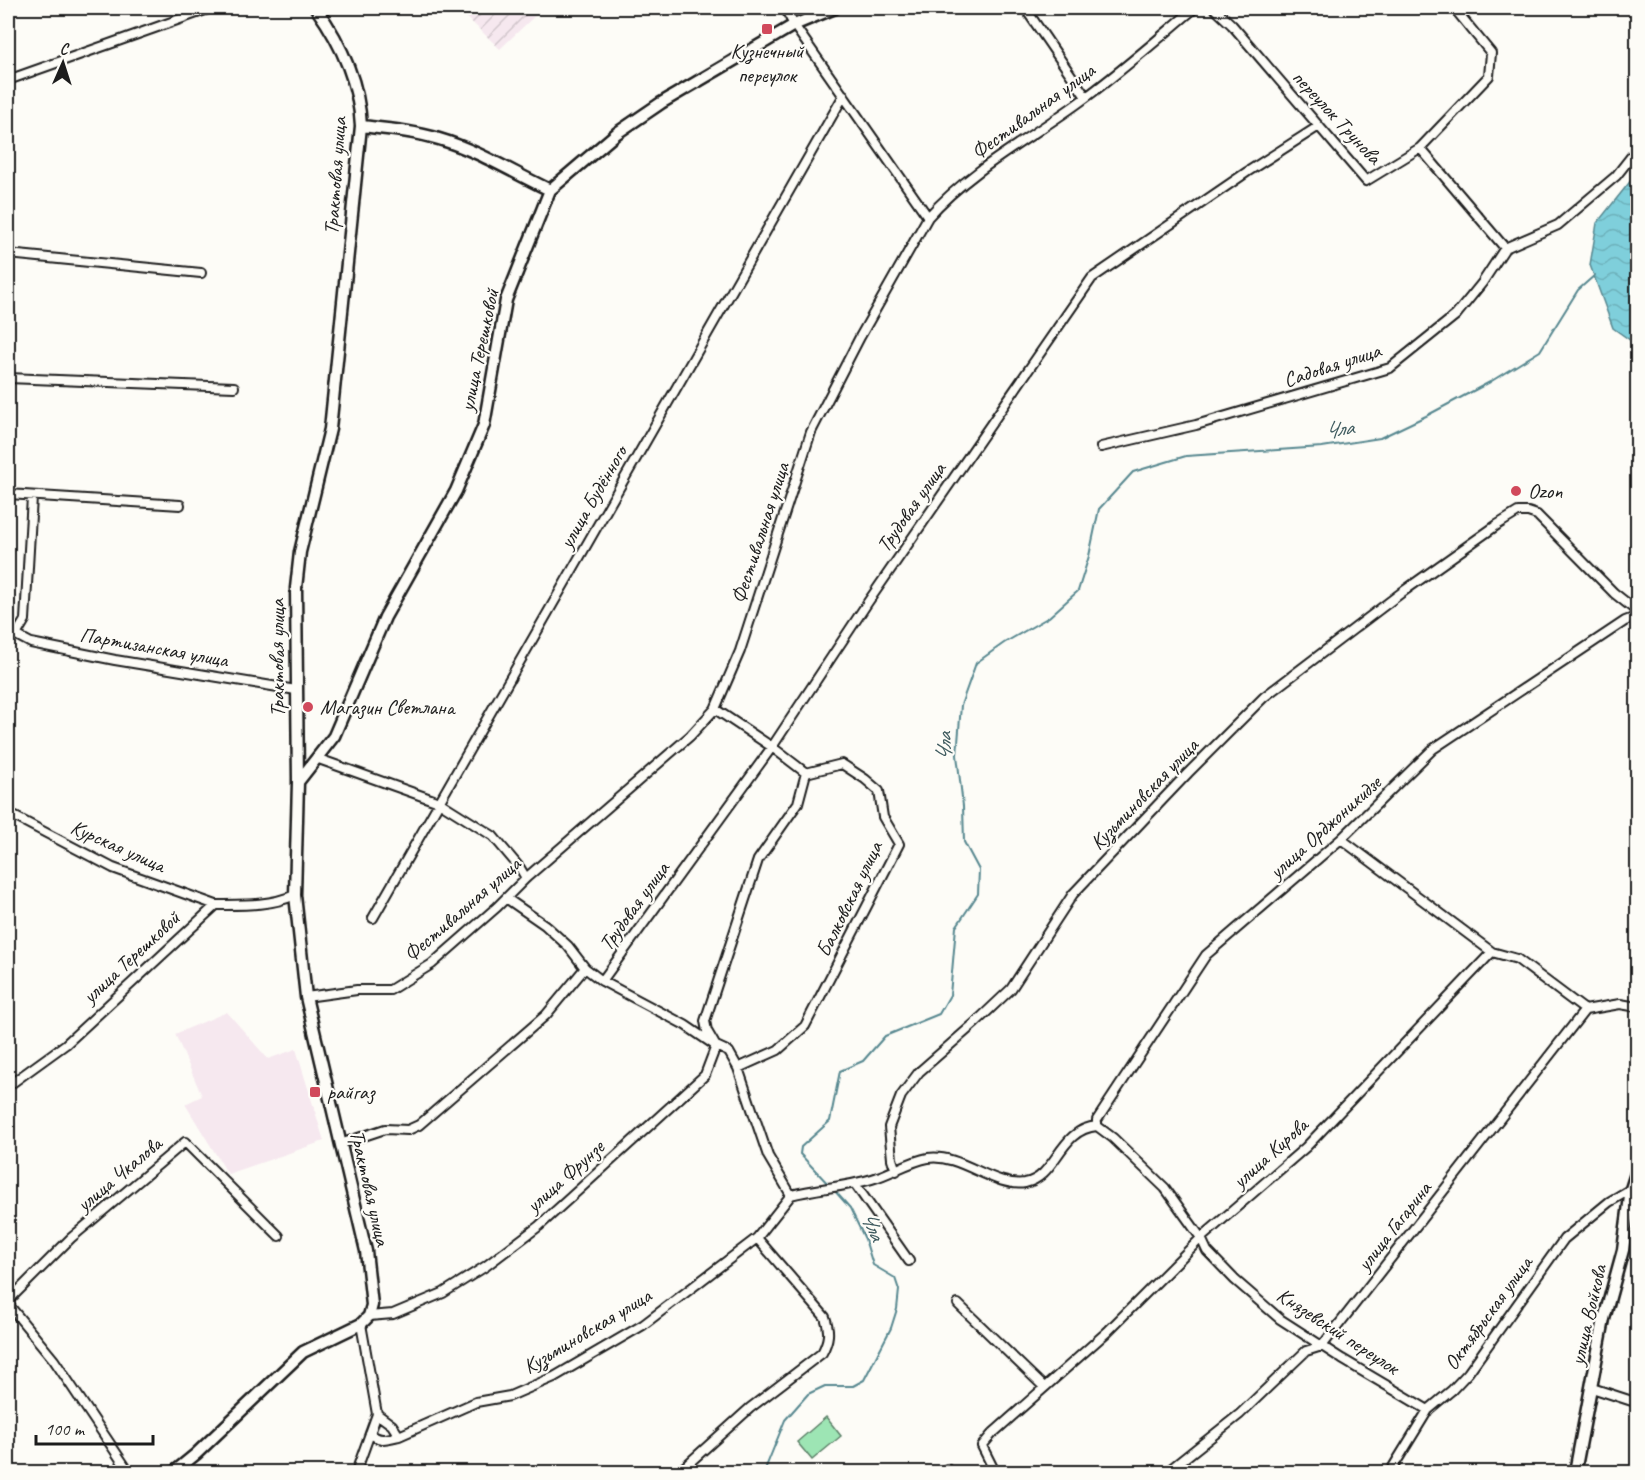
<svg xmlns="http://www.w3.org/2000/svg" width="1645" height="1480" font-family="Caveat,sans-serif">
<defs>
<pattern id="industrial-furrows" width="10" height="10" patternUnits="userSpaceOnUse" patternTransform="scale(1.5)"><rect width="10" height="10" fill="#f6e8ef"/><path d="M-1 1l2-2M0 10L10 0M9 11l2-2" fill="none" stroke="#d2c6cc"/></pattern>
<pattern id="water-waves" width="16" height="10" patternUnits="userSpaceOnUse" patternTransform="scale(1.5)"><rect width="16" height="10" fill="#7fcfdb"/><path d="M0 5q4-4 8 0t8 0" fill="none" stroke="#6db1bb"/></pattern>
</defs>
<rect width="100%" height="100%" fill="#fdfcf7"/>
<filter id="ink" filterUnits="userSpaceOnUse"><feTurbulence type="fractalNoise" baseFrequency=".0167" numOctaves="2"/><feDisplacementMap in="SourceGraphic" scale="12" xChannelSelector="R" yChannelSelector="G"/><feConvolveMatrix kernelMatrix="1 2 1 2 8 2 1 2 1" color-interpolation-filters="sRGB"/></filter>
<g filter="url(#ink)">
<path fill="#f6e8ef" d="M227 1012 268 1059 296 1049 324 1141 228 1174 185 1104 202 1096 175 1034Z"/>
<path fill="url(#industrial-furrows)" d="M457 8H543L500 49Z"/>
<path fill="#9de5b4" stroke="#5c8068" stroke-width="1.5" d="M826 1417 841 1436 812 1460 797 1442Z"/>
<path fill="url(#water-waves)" stroke="#57878f" stroke-width="1.5" d="M1637 173V345L1613 328 1590 265 1597 223Z"/>
<g fill="none" stroke-linecap="round" stroke-linejoin="round">
<path stroke="#57878f" stroke-width="2" d="M830 1186 800 1154 801 1147 830 1121 840 1071 863 1061 885 1036 939 1014 950 995 956 927 978 894 979 870 964 842 963 806 957 755 961 705 976 663 1004 643 1049 617 1078 591 1089 556 1099 509 1133 472 1186 456 1322 447 1380 438 1426 416 1490 382 1540 351 1578 290 1595 275
M764 1472 785 1420 808 1394 825 1386H853L864 1380 891 1328 897 1309 899 1290 895 1278 873 1265 865 1239 850 1208 834 1190"/>
<g stroke="#1c1c1c" stroke-width="12">
<path id="street" d="M785 8 794 25 928 217
M1025 8 1086 97
M1214 8 1232 25 1366 181 1420 148 1489 76 1491 53 1454 8
M8 80 211 8
M1420 148 1505 248
M8 254 201 273
M8 378 234 387
M1101 447 1196 425 1390 368 1456 315 1482 283 1505 248 1558 225 1616 176 1638 148
M8 494 180 505
M8 634 16 635 31 643 115 660 296 690
M16 635 25 620 32 497
M715 709 772 747 806 773 842 764 865 779 879 791 883 817 899 844 805 1026 778 1050 738 1068
M316 758 439 802 493 836 520 868 526 878
M8 813 113 868 216 905
M1341 839 1492 952
M506 898 545 925 568 946 585 968 602 981 685 1025 716 1046 729 1052 738 1068 768 1156 791 1195
M373 918 844 95
M602 981 772 747 868 602 1092 278 1247 172 1319 126
M306 997 357 990H390L432 964 497 907 526 878 690 736 715 709 740 651 811 432 860 337 928 217C972 168 1033 137 1085 98 1123 70 1159 38 1195 8
M714 1043 707 1031 705 1021 758 860 798 803 806 773
M8 1086 66 1044 216 905C244 905 270 906 295 895
M1097 1126V1120L1206 955 1341 839 1433 749 1625 621 1638 616
M340 1144 385 1129 408 1130 419 1125 546 1015 585 968
M896 1171 892 1159 889 1127 901 1096 919 1072 975 1023 1011 989 1073 894 1188 773 1264 697 1401 593 1497 525 1518 512H1528L1537 515 1614 593 1638 612
M855 1184 909 1261
M791 1195C818 1188 846 1187 872 1179 890 1174 910 1161 928 1158 960 1153 994 1188 1025 1183 1057 1177 1059 1129 1097 1126L1113 1138 1165 1188 1201 1238 1207 1251 1235 1280 1280 1319 1342 1359 1428 1410
M8 1301 71 1238 185 1142 279 1236
M8 1304 54 1360 129 1472
M958 1304 1044 1387
M369 1316 393 1314 443 1293 486 1266 539 1226 705 1075 716 1046
M1592 1388 1638 1403
M377 1414 392 1425 399 1436 476 1402 510 1396 554 1377 643 1325 757 1238 791 1195
M370 1433C379 1442 387 1439 399 1436
M356 1472 377 1414 361 1324
M679 1472 750 1408 822 1353C829 1340 830 1331 825 1317L757 1238
M941 1472 947 1469
M995 1472 982 1446 992 1434 1107 1332 1201 1238 1306 1147 1492 952 1517 959 1585 1010
M1167 1472 1240 1414 1306 1351 1322 1346 1585 1010 1620 1004 1638 1007
M1390 1472 1428 1410 1452 1390 1468 1373 1564 1239 1609 1202 1631 1189"/>
</g>
<g stroke="#1c1c1c" stroke-width="15">
<path id="secondary" d="M361 126C387 129 413 131 439 139 477 150 514 173 550 190
M298 782 334 736 385 617 456 491 484 425 506 300 550 190 617 133 661 103 794 25 835 8
M174 1472 196 1454 303 1352 361 1324 369 1316 372 1305 366 1251 306 997 295 895 298 782 296 588 300 552 330 429 361 126C359 82 341 43 316 8
M1575 1472 1604 1319 1623 1250 1631 1189 1638 1167"/>
</g>
<use href="#street" stroke="#fdfcf7" stroke-width="8"/>
<use href="#secondary" stroke="#fdfcf7" stroke-width="10"/>
</g>
</g>
<g fill="#d1495b" stroke="#fdfcf7" stroke-width="2">
<rect x="761" y="23" width="12" height="12" rx="3"/>
<circle cx="1516" cy="491" r="6"/>
<circle cx="308" cy="707" r="6"/>
<rect x="309" y="1086" width="12" height="12" rx="3"/>
</g>
<g text-anchor="middle" dominant-baseline="central" stroke-width="4.5" stroke-linejoin="round" paint-order="stroke">
<g font-size="21" fill="#1c1c1c" stroke="#fdfcf7" text-anchor="start">
<text x="767" y="51" text-anchor="middle">Кузнечный<tspan x="767" dy="24">переулок</tspan></text>
<text x="1528" y="491">Ozon</text>
<text x="320" y="707">Магазин Светлана</text>
<text x="327" y="1092">райгаз</text>
</g>
<g font-size="21" fill="#1c1c1c" stroke="#fdfcf7">
<text transform="translate(1033 111) rotate(-36)">Фестивальная улица</text>
<text transform="translate(1337 117) rotate(47)">переулок Трунова</text>
<text transform="translate(335 176) rotate(-86)">Трактовая улица</text>
<text transform="translate(479 350) rotate(-78)">улица Терешковой</text>
<text transform="translate(1332 365) rotate(-18)">Садовая улица</text>
<text transform="translate(593 497) rotate(-60)">улица Будённого</text>
<text transform="translate(911 507) rotate(-55)">Трудовая улица</text>
<text transform="translate(760 533) rotate(-72)">Фестивальная улица</text>
<text transform="translate(154 647) rotate(10)">Партизанская улица</text>
<text transform="translate(277 658) rotate(-90)">Трактовая улица</text>
<text transform="translate(1144 794) rotate(-46)">Кузьминовская улица</text>
<text transform="translate(1325 827) rotate(-42)">улица Орджоникидзе</text>
<text transform="translate(118 846) rotate(24)">Курская улица</text>
<text transform="translate(849 899) rotate(-64)">Балковская улица</text>
<text transform="translate(634 906) rotate(-54)">Трудовая улица</text>
<text transform="translate(462 909) rotate(-41)">Фестивальная улица</text>
<text transform="translate(131 957) rotate(-43)">улица Терешковой</text>
<text transform="translate(1270 1153) rotate(-42)">улица Кирова</text>
<text transform="translate(119 1174) rotate(-40)">улица Чкалова</text>
<text transform="translate(565 1176) rotate(-42)">улица Фрунзе</text>
<text transform="translate(370 1188) rotate(77)">Трактовая улица</text>
<text transform="translate(1394 1226) rotate(-52)">улица Гагарина</text>
<text transform="translate(1488 1313) rotate(-54)">Октябрьская улица</text>
<text transform="translate(1588 1315) rotate(-77)">улица Войкова</text>
<text transform="translate(587 1331) rotate(-31)">Кузьминовская улица</text>
<text transform="translate(1338 1331) rotate(33)">Князевский переулок</text>
</g>
<g font-size="22" font-style="italic" fill="#3f5b5f" stroke="#fdfcf7">
<text transform="translate(1339 429) rotate(-8)">Чла</text>
<text transform="translate(944 747) rotate(-89)">Чла</text>
<text transform="translate(873 1226) rotate(68)">Чла</text>
</g>
</g>
<rect width="1645" height="1480" fill="none" stroke="#fdfcf7" stroke-width="30"/>
<rect x="15" y="15" width="1615" height="1450" fill="none" stroke="#1c1c1c" stroke-width="2" filter="url(#ink)"/>
<g transform="translate(63 63) rotate(3)" stroke="#fdfcf7" stroke-width="4.5" paint-order="stroke">
<path d="M0-4.5L10 22L0 15L-10 22Z" fill="#1c1c1c"/>
<text y="-9" font-size="16" font-weight="bold" text-anchor="middle" fill="#1c1c1c">С</text>
</g>
<path d="M36 1435v9h117v-9" fill="none" stroke="#1c1c1c" stroke-width="3"/>
<text x="45" y="1435" font-size="18" fill="#1c1c1c" stroke="#fdfcf7" stroke-width="4.5" paint-order="stroke">100 m</text>
</svg>
